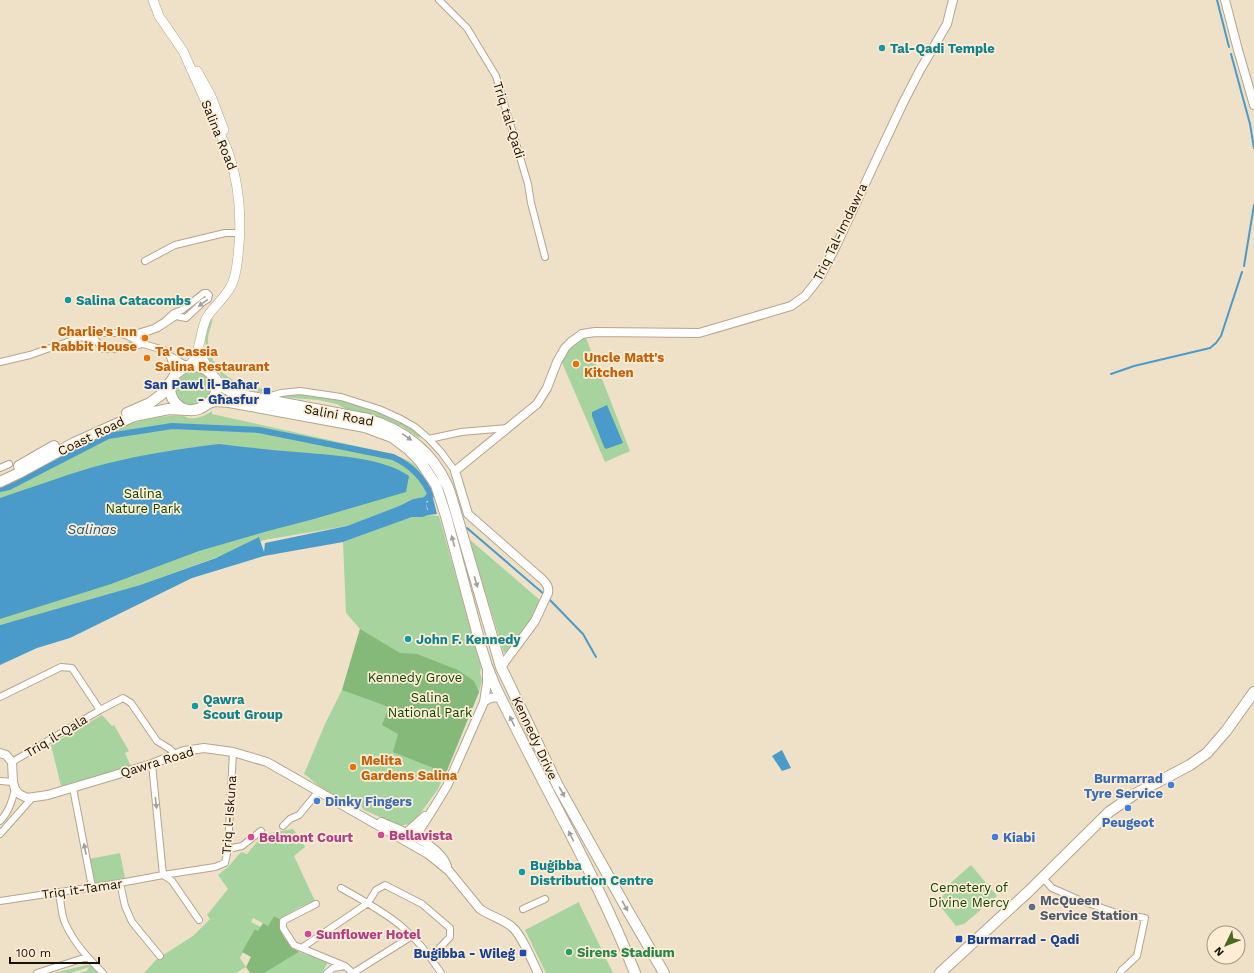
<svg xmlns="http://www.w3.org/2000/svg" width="1254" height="973" font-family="'Work Sans',sans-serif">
<rect width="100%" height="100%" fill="#efe0c8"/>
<path fill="#a7d39e" d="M213 318C212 326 207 334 208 342 213 382 245 385 277 392L269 394 241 388 232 385 225 380 207 358 206 349 205 335 209 324Z
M586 338 630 451 605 462 560 358 578 339Z
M175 388a18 18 0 1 1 36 0a18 18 0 1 1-36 0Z
M297 394 336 399 374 411 405 423 421 434 419 438 403 427 389 421 370 414 349 411 337 404 318 400 282 397V396Z
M212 411V414L392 454C413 462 424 467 430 490L424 497 413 499 399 506 347 526 264 540 140 585 0 625V484L107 431C127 423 158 416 180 415 183 415 185 417 189 418 197 419 205 416 212 411Z
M428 515 439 516 481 667 480 673 482 680 479 692 438 789 414 822 405 825H399L364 810 361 806C352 808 321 788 314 782 310 779 308 776 304 774L325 724 342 690 360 629 346 613 343 542 412 517H423Z
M469 539 541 601 533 621 513 647 504 653Z
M102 715 112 726 114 725 129 751 125 753 131 767 61 786 51 745Z
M293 829 301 839 305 847 294 856 315 901 300 907 280 919 274 916 268 926 253 918 251 922 261 927 258 931 255 929 240 958 246 967 236 973H144L157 959 193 936 210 919 207 915 228 889 218 875 229 866 241 852 247 854 264 834Z
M120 853 125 878 98 884 93 881 89 859Z
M971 865 997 896 964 924 956 926 936 901 950 890 947 886Z
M579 902 580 905 613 973H546L525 930Z
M299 952 328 962 322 973H263Z
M87 965 92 966 98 972 97 973H79L87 971 89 967 70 973H54Z"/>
<path fill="#84b979" d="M360 629 400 653 417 654 458 670 474 681 479 692 446 773 393 752 398 734 382 725 389 707 342 690Z
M274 916 280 919C279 935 287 943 299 952L264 973H250L246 967 251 957 242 952 255 929 258 931 263 923 268 926Z"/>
<path fill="#4b9bca" d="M607 405 623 443 606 449 604 447 592 416V412Z
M219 444C245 447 270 450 296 452 328 455 384 457 409 476L406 492 314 519 268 531 199 551 111 584 0 619V498C30 488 60 477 90 468 132 456 176 449 219 444Z
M430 490 432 497 426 502 427 510H428L426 503 433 498 437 514 428 515 423 517H412L343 542 264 556 192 578 70 638 37 648 0 665V625L140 585 216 558 259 537 264 552 265 543 347 526 399 506 413 499 424 497Z
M782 750 791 768 782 771 772 756Z"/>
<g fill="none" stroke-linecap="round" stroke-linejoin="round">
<path stroke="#4b9bca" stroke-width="2" d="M1217 0 1229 47
M1231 54 1250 124 1254 148
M1244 266 1254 205
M1111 374 1134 366 1210 348 1216 343 1221 336 1242 272
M467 528 545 595
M548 598 583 634 596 657"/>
<path stroke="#4b9bca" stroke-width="6" d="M0 489 9 487 108 436 172 426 259 430 393 457C410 465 424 478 431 496L429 498"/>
<g stroke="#b4a58e" stroke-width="8">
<path id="minor" d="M439 0 467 28 496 76 528 184 531 203 545 257
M145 261 175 245 225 233H240
M128 336 154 328 164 322 174 313 182 310 204 293H207L209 295 208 299 203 302 186 318 176 316 158 328 139 335 135 339
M84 338 95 339 103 349H114L143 344
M0 362 30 355 93 333H118L128 336 143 344 164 350 169 355
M173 376V365L169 355 187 366
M264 398 281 393 300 391 341 397 379 409 401 419 415 427 429 439 461 432 508 428
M429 439 441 452 455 471
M0 468 9 464
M0 697 61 667 72 668 100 710
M12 762 100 710 123 698 131 703 157 741 170 749 176 755
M152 764 163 875
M0 781 13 782
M73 788 92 887
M0 821C9 812 12 801 15 789
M283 826 290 819 299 815 318 792
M0 834 32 798
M228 849 242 846 261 831
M163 875 172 881 199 920
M1043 878 1052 888 1077 899 1116 913 1145 918 1137 956 1122 970 1120 973
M120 883 125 906 132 922 160 956
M341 888C361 899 383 911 401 926 417 939 430 956 441 973
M59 892C61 902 61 914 65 923 74 943 88 958 103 973
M0 901 120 883 163 875 215 867 225 863 228 849 233 752
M316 904 283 921V928L294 945 345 966 353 973
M523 909 545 899
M303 947 368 903 376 890 385 885 422 904 450 928V937L431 957
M37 973 87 957
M327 973 333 968 345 966
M353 973 412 936"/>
</g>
<g stroke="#b4a58e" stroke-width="10">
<path id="tertiary" d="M1225 0 1238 50 1254 105
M501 667 535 621 548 593C549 587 547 584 542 579L468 514 455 471 537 404 547 388 557 362 565 348 571 342 582 334 595 332 699 333 791 306 805 296 820 277 836 246 878 156 903 103 920 70 947 24 953 0
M484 702C490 697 493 697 501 698
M0 753 6 755 12 762 13 782 15 789 19 794 27 798 48 795 152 764 184 751 204 748 233 752 267 762 428 854 449 871 480 909C490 916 503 919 512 927 522 935 532 961 538 973
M381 822C401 830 439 844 447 866
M407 832 425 816
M402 839 415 837 433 809 447 786 484 702 487 683V669"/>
</g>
<g stroke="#b4a58e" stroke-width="10">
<path id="secondary" d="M153 0 159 16 183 51 227 149C240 184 242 220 238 256 237 266 236 277 231 286 225 298 214 306 207 317 201 329 201 342 196 355 195 359 192 362 190 365
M197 71 211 96 224 130
M199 347 201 356 210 372"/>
</g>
<g stroke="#b4a58e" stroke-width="12">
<path id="primary" d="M940 973 1028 892 1109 812 1135 794 1190 765 1207 753 1226 731 1254 692"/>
</g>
<g stroke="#b4a58e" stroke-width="12">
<path id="trunk" d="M187 366C202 364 217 373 216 389 216 397 212 400 207 404 180 426 151 384 187 366Z
M213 376C222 388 228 391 241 395L368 419C404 430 431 450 447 485 450 492 452 499 454 506L501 667 558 786 628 911 664 973
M209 403 215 401 229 402 365 427 392 437 408 449 420 461 436 485 446 516 481 647 487 666 495 686C541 782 596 874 635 973
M127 413 150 403 162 394 171 381
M19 466 54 446
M0 482 19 473 74 443 134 416 169 409 187 410"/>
</g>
<use href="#minor" stroke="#fff" stroke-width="6"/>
<use href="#tertiary" stroke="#fff" stroke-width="8"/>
<use href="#secondary" stroke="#fff" stroke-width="9"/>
<use href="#primary" stroke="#fff" stroke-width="10"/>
<use href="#trunk" stroke="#fff" stroke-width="10"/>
</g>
<defs><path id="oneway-solid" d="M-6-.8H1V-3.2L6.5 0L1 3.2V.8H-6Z"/></defs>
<g fill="#a2a09d">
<use href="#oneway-solid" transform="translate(203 303) rotate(143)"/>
<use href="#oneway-solid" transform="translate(407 437) rotate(34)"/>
<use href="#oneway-solid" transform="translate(453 541) rotate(-105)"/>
<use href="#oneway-solid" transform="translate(476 582) rotate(74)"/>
<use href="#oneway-solid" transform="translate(512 721) rotate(-117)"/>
<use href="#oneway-solid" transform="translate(562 792) rotate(61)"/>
<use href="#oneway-solid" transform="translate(156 803) rotate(84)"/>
<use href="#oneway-solid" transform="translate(571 836) rotate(-117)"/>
<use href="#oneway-solid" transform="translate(85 849) rotate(-101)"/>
<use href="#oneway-solid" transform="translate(625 906) rotate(61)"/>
</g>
<g fill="#0f9aa8" stroke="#fdedd5" stroke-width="1.5">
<circle cx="882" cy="48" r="4"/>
<circle cx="68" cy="300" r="4"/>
<circle cx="408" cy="639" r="4"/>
<circle cx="195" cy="706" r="4"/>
<circle cx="522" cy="872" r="4"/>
</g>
<g fill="#e8710a" stroke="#fdedd5" stroke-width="1.5">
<circle cx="145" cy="338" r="4"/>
<circle cx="147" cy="358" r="4"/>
<circle cx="576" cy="364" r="4"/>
<circle cx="353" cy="767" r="4"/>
</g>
<g fill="#1a4fb4" stroke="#fdedd5" stroke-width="1.5">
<rect x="263" y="387" width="8" height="8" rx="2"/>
<rect x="955" y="935" width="8" height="8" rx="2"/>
<rect x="519" y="949" width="8" height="8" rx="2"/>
</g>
<g fill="#3f7fe0" stroke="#fdedd5" stroke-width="1.5">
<circle cx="1171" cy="785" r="4"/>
<circle cx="317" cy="801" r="4"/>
<circle cx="1128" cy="808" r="4"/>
<circle cx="995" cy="837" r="4"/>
</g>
<g fill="#d1479c" stroke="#fdedd5" stroke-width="1.5">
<circle cx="381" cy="835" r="4"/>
<circle cx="251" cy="837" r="4"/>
<circle cx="308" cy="934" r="4"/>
</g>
<circle fill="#5c6f8a" stroke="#fdedd5" stroke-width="1.5" cx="1032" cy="907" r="4"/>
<circle fill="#2e9e5b" stroke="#fdedd5" stroke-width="1.5" cx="569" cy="952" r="4"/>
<g text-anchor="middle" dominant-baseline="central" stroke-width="3.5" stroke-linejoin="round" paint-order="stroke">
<g font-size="13" font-weight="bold" fill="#0d838f" stroke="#fdedd5" text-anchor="start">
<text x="890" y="48">Tal-Qadi Temple</text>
<text x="76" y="300">Salina Catacombs</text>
<text x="416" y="639">John F. Kennedy</text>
<text x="203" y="699">Qawra<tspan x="203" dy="15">Scout Group</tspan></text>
<text x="530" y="865">Buġibba<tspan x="530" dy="15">Distribution Centre</tspan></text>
</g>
<g font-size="13" fill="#17120a" stroke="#fdedd5">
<text transform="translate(509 120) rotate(73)">Triq tal-Qadi</text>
<text transform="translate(219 135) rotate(68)">Salina Road</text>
<text transform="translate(840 232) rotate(-64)">Triq Tal-Imdawra</text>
<text transform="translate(339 415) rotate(11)">Salini Road</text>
<text transform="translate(91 436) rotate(-26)">Coast Road</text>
<text transform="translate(56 736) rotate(-31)">Triq il-Qala</text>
<text transform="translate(535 738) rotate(65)">Kennedy Drive</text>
<text transform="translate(157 762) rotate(-17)">Qawra Road</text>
<text transform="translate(229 815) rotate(-86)">Triq l-Iskuna</text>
<text transform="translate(82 889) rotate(-8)">Triq it-Tamar</text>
</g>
<g font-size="13" font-weight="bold" fill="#c56008" stroke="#fdedd5" text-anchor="start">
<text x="137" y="331" text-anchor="end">Charlie's Inn<tspan x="137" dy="15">- Rabbit House</tspan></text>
<text x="155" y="351">Ta' Cassia<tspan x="155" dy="15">Salina Restaurant</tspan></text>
<text x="584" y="357">Uncle Matt's<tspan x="584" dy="15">Kitchen</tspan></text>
<text x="361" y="760">Melita<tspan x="361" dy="15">Gardens Salina</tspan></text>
</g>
<g font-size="13" font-weight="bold" fill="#164399" stroke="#fdedd5" text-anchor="end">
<text x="259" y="384">San Pawl il-Baħar<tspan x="259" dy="15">- Għasfur</tspan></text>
<text x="967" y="939" text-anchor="start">Burmarrad - Qadi</text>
<text x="515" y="953">Buġibba - Wileġ</text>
</g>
<g font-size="13" fill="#114604" stroke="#fdedd5">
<text x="143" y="493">Salina<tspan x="143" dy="15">Nature Park</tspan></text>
<text x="415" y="677">Kennedy Grove</text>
<text x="430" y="697">Salina<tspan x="430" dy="15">National Park</tspan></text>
<text x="969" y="887">Cemetery of<tspan x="969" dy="15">Divine Mercy</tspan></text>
</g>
<g font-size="13" font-weight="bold" fill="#366cbe" stroke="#fdedd5" text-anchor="start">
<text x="1163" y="778" text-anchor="end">Burmarrad<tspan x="1163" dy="15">Tyre Service</tspan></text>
<text x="325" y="801">Dinky Fingers</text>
<text x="1128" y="822" text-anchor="middle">Peugeot</text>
<text x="1003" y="837">Kiabi</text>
</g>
<g font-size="13" font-weight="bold" fill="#b23c85" stroke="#fdedd5" text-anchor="start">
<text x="389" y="835">Bellavista</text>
<text x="259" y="837">Belmont Court</text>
<text x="316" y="934">Sunflower Hotel</text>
</g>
<g font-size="13" font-weight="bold" fill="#4e5e75" stroke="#fdedd5" text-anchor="start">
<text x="1040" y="900">McQueen<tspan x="1040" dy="15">Service Station</tspan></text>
</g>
<g font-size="13" font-weight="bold" fill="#27864d" stroke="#fdedd5" text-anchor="start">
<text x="577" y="952">Sirens Stadium</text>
</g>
<g font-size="14" font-style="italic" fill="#1a5778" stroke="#fdedd5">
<text x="92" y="529">Salinas</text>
</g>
</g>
<g transform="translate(1226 945) rotate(227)"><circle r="19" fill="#fdedd5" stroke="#a19584"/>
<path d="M0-3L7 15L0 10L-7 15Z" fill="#4a6a20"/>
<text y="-6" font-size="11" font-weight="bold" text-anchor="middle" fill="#17120a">N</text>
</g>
<path d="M10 957v6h89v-6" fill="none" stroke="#17120a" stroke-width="2"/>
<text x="16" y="957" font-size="12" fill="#17120a" stroke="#fdedd5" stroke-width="3" paint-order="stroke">100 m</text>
</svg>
